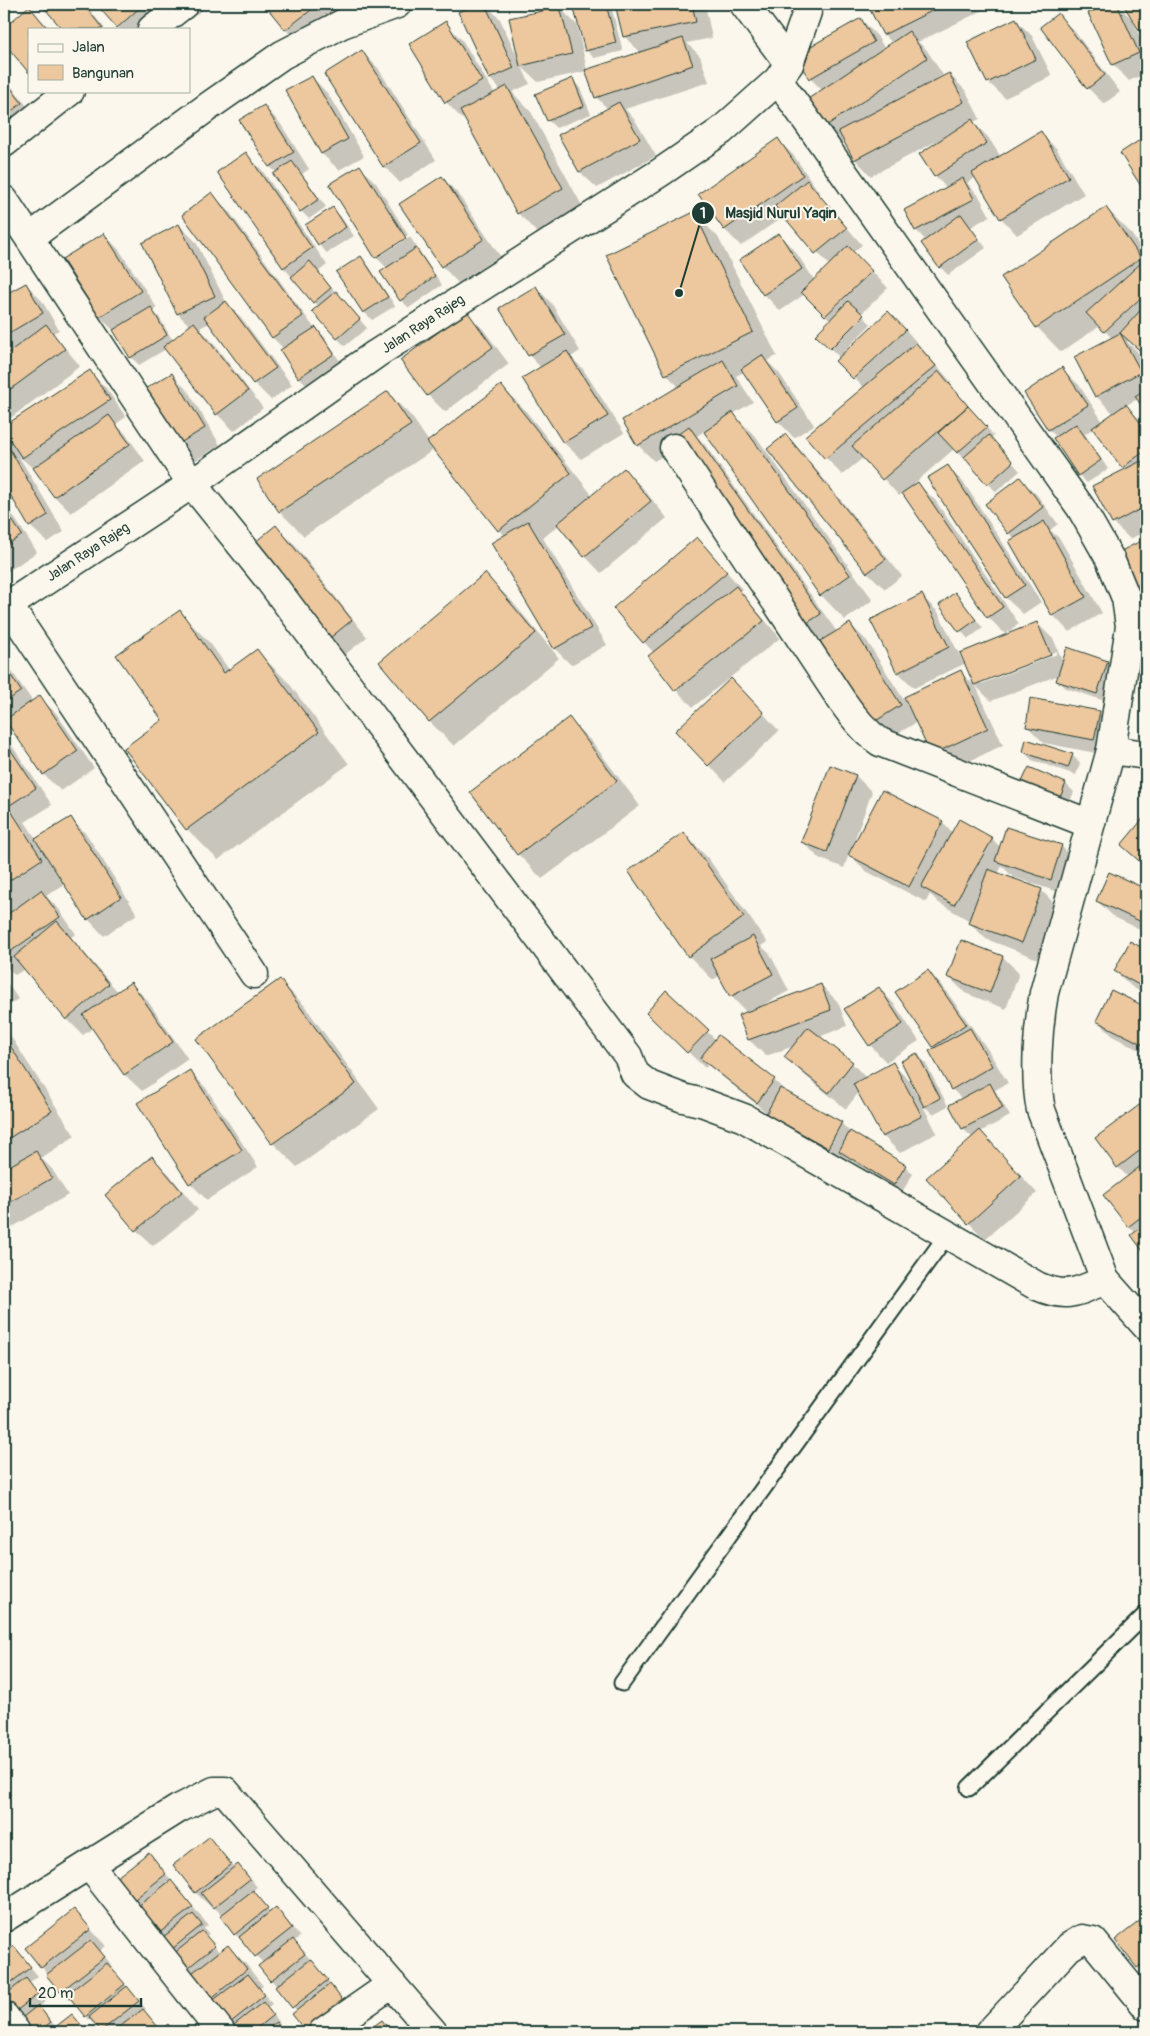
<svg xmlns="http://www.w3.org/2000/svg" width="1150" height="2036" font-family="Pangolin,sans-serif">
<rect width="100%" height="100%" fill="#fbf7ec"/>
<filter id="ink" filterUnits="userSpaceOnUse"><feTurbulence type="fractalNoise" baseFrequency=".02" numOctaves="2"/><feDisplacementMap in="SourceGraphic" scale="10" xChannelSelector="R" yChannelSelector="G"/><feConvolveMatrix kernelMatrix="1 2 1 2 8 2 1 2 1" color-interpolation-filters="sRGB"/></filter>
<g filter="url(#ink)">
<path fill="#0003" fill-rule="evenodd" d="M43 4H85L105 29H63Z
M97 4H164L151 29H120Z
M176 4H209L191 19Z
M266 4H356L303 46 286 30Z
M480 4H485L500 19 518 58 560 8 577 25 587 70 641 53 624 36 617 4H705L712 38 687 43 700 56 709 82 625 109 635 120 656 156 597 188 580 172 560 135 608 109 596 97 587 71 538 82 522 67 530 84 512 92 531 112 586 213 542 238 518 213 465 117 462 119 446 102 445 23 462 40 495 94 501 90 490 79 459 12Z
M598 4H606L612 10 623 51 594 58 586 50 575 10Z
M869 4H996L918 42 926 49 943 75 936 79 937 81 949 74 966 91 980 119 973 122 988 137 1001 157 1040 133 1057 149 1084 194 1017 235 1001 218 976 177 967 183 979 196 990 216 971 227 986 248 948 275 940 267 926 241 916 230 906 211 947 188 935 176 921 154 936 144 935 142 871 176 855 159 845 141 838 146 821 129 823 91 810 78 861 19 877 36 885 49 893 44 884 34Z
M1112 4H1116L1132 19 1146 51V73L1129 81 1113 64 1090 14Z
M1124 4H1146V39L1134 20Z
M29 8 50 29H29V71L4 41V29Z
M1058 15 1075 32 1120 92 1104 104 1088 88Z
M1016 20 1032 36 1052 76 1005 98 988 82Z
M362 52 378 68 436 160 400 183 384 166Z
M4 77 38 120 4 129Z
M312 77 328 94 364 156 339 170 322 154 287 91Z
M572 79 580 88 591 114 556 128 548 120Z
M264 106 280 123 309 169 302 174 326 207 309 219 301 211 277 173 270 167 241 121Z
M1146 138V192L1121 153Z
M778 140 794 156 819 192H817L862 245 853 252 888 288 861 314 871 324 844 351 846 353 905 329 952 383 950 384 994 436 991 438 1020 471 996 492 967 459 966 461 954 449 908 489 909 490 918 484 935 500 1019 624 1005 634 988 617 903 493 899 496 864 457 842 475 807 437 864 388 837 361 840 358 817 335 831 321 805 294 780 311 764 294 779 235 795 251 815 281 830 266 784 216 741 246 724 229Z
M246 154 262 170 327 265 318 272 367 328 345 346 337 338 319 307 284 268 219 173Z
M360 167 376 183 408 235 378 254V257L410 237 442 285 409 308 401 300 388 269 376 257Z
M442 177 458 194 500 256 458 283 442 266Z
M212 194 228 210 315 329 324 336 341 363 307 385 299 377 284 349 273 338 183 215Z
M1106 208 1130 232 1146 256V356L1129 340 1127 342 1137 351 1146 369V411L1138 399 1126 405 1146 427V531L1130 539 1113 523 1126 470 1094 428 1085 434 1108 469 1087 483 1079 475 1057 437 1049 430 1025 393 1062 369 1079 385 1103 422 1114 414 1096 396 1112 338 1100 326 1061 352 1037 327Z
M333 209 341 217 354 236 327 253 319 245 307 226Z
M694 213 718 237 777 356 767 361 779 373 814 425 794 438 778 421 744 372 736 376 753 402 733 414 757 438 873 600 845 620 821 595 704 431 697 436 705 445 837 632 850 624 867 641 910 710 960 672 976 687 966 663 914 688 898 672 922 596 938 612 963 662 1037 623 1054 640 1063 663 1108 662 1116 670 1105 701 1066 688 1057 680 1059 675 991 701 976 686 1003 745 949 771 917 722 889 739 872 723 821 640 805 624 680 446 654 461 638 445 679 387 666 374ZM1057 651V654L981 684V681Z
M179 225 196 242 226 302 243 320 292 385 271 400 254 383 210 323 199 328 211 340 263 408 234 431 217 414 166 349 139 365 131 357 117 334 100 317 64 259 104 234 120 251 157 308 152 311 159 317 173 341 191 327 178 314 143 243Z
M361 258 369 266 395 306 372 320 364 312Z
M26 284 42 301 59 330 53 333 80 366 4 423V297Z
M536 287 552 304 580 351 571 357 583 369 624 433 581 459 564 443 524 378 541 368 529 355Z
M466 313 483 329 509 364 445 412 428 395 402 360Z
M89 371 106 388 126 417 116 424 125 433 145 461 71 513 55 497 38 473 18 455 64 532 47 542 30 526 4 481V433L7 434 4 427Z
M172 375 188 391 220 445 193 462 176 445Z
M501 386 525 410 593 496 624 470 641 486 667 518 601 573 585 556 559 525 543 538 607 645 571 665 555 649 492 543 505 536 435 449 304 536 280 512 258 480 388 393 412 417 429 442Z
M786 435 802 452 902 576 885 589 868 573 768 449Z
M947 467 964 483 1041 602 1023 614 1006 598 929 478Z
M1020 479 1037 495 1058 524 1050 530 1060 539 1102 613 1069 632 1053 615 1015 539 1009 533Z
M4 502 37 552 4 574Z
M276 527 293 543 367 637 342 657 251 547Z
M697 539 742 589 740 591 780 638 693 707 676 690 649 657 654 653 644 642Z
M1144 540 1146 542V616L1140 610Z
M485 575 510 599 559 658 454 746 430 722 381 663Z
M955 594 983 628 968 639 940 605Z
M179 612 210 643 230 671 257 651 288 682 349 764 218 860 187 829 164 720Z
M4 660 33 702 39 697 56 713 94 768 61 791 44 775 11 726 7 729 4 726Z
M748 696 779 731 725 782 709 765Z
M1099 713 1116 729 1111 756 1044 743 1027 726Z
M569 719 593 743 640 806 542 879 518 854Z
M4 734 52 805 25 822 37 840 70 818 87 835 137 914 104 936 88 919 65 884 46 896 58 908 76 934 71 937 118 992 131 983 147 1000 188 1059 142 1091 125 1075 93 1028 83 1035 67 1019 25 969 15 975 4 964Z
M1024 752 1072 755 1080 763 1076 775 1032 760Z
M831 766 856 776 872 792 853 844 854 845 942 822 953 833 992 839 1000 847 1061 846 1078 863 1067 895 1013 877 1002 866 998 874 1041 890 1058 907 1038 959 986 939 970 923V921L939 903 930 894 926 902 866 871 849 854 844 868 819 858 803 842Z
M1030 768 1066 784 1074 792 1065 812Z
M1146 817V867L1123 844Z
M684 834 708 858 767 942 761 946 770 954 789 991 761 1006V1008L821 985 838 1002 847 1026 819 1037 852 1063 866 1078 892 1064 909 1080 916 1094 918 1093 917 1054 925 1062 948 1106 933 1114 922 1104 937 1133 900 1153 883 1136 859 1092 846 1109 802 1073 786 1057 794 1046 766 1056 749 1040 740 1016 747 1013 731 996 720 975 713 980 689 956Z
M1110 874 1146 891V932L1114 917 1097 901Z
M962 942 1003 957 1019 973 1006 1009 965 993 949 977Z
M1131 943 1146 952V995L1132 987 1115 971Z
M928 971 944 988 986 1047 1008 1083 995 1090 1010 1116 980 1132 1037 1193 985 1239 969 1223 973 1138 963 1129 950 1105 962 1099 952 1089 934 1046Z
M4 978 18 999 4 1009Z
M280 981 304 1005 379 1109 297 1167 273 1143Z
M879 988 895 1005 919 1041 886 1062 870 1045Z
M666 992 716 1040 774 1080 787 1093 841 1123 852 1134 905 1166 913 1174 902 1192 848 1159 845 1164 784 1130 767 1113 708 1065 705 1068 664 1029Z
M1111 992 1146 1009V1053L1114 1037 1097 1021Z
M4 1026 75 1136 41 1158 52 1169 68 1195 4 1232Z
M190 1071 206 1088 258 1167 207 1200 190 1183 139 1104Z
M1146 1102V1253L1133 1236 1136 1233 1128 1226V1177L1118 1167 1097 1138Z
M152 1158 169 1174 198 1210 153 1246 136 1230Z
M209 1838 235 1868 238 1865 246 1873 257 1887 252 1891 271 1913 276 1909 284 1917 300 1937 294 1941 319 1969 351 2011 325 2032H307L294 2015 298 2012 260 1966 263 1963 244 1941 243 1942 235 1934 223 1916 214 1907 212 1908 195 1892Z
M149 1854 208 1925 204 1928 209 1934 206 1936 220 1953 228 1947 245 1963 263 1986 260 1988 272 2004 267 2008 280 2024 278 2026 284 2032H232L131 1902Z
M74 1911 106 1946 100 1951 112 1965 110 1967 146 2009 143 2011 161 2031 168 2026 174 2032H104L95 2022 94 2024 85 2016 71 1997 69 1999 61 1991 42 1967Z
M1141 1922 1146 1927V1976L1117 1940Z
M14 1947 38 1976 29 1983 45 2002 39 2007 57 2028 72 2016 87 2032H20L4 2004V1955Z"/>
<path fill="#edc79d" stroke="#1f3d34" d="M41 4H83L103 29H62Z
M96 4H144L117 28Z
M264 4H319L285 30Z
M476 4H485L514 68 489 79 458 12Z
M593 4H606L616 43 585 51 574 9Z
M615 4H692L696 22 623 37Z
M867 4H946L883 35Z
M1109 4H1117L1139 53 1112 65 1088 13Z
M1123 4 1146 5V42Z
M29 6 48 29H29V73L4 43V28Z
M560 7 572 54 520 66 509 18Z
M1058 13 1105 75 1087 89 1040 27Z
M861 18 874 42 809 79 795 55Z
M1016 18 1036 59 987 83 967 42Z
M446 21 482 81 445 103 409 44Z
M909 31 927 58 820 130 802 103Z
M683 38 693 65 595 98 585 70Z
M362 50 421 143 383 167 324 74Z
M949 73 964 102 854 160 838 131Z
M312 76 348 139 321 154 285 90Z
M573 78 584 106 547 121 535 94Z
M4 79 22 103 4 117Z
M507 86 563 188 517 214 460 111Z
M619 102 640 139 579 172 558 135Z
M264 105 294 152 269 167 239 120Z
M972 119 987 143 934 177 919 154Z
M1041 131 1069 177 1000 219 972 173Z
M1146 136V194L1120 153Z
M778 138 803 175 724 230 698 194Z
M246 152 312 248 283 268 217 172Z
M292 161 319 199 300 212 273 174Z
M360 165 406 238 375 258 329 184Z
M442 176 484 239 441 267 399 204Z
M963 178 974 199 915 231 904 210Z
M807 180 847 228 815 254 775 206Z
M212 192 303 316 272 338 182 215Z
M333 207 346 227 318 245 305 225Z
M1106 207 1141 258 1036 328 1001 277Z
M694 212 753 332 665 375 606 255Z
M961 214 979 239 939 268 921 243Z
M179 224 215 296 177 314 142 243Z
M104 233 141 291 99 317 62 259Z
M779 233 802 269 763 295 739 260Z
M848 246 872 271 825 316 801 292Z
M416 248 435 276 400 301 380 272Z
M361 256 388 297 363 313 336 272Z
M310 261 331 288 313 303 291 277Z
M1142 262 1146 267V293L1104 332 1086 313Z
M26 283 43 313 4 336V295Z
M536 286 565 335 528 356 499 308Z
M336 291 360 319 337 339 312 311Z
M226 301 276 368 253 384 204 317Z
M848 301 864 315 830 349 815 335Z
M1146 304V356L1120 333Z
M151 307 167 335 130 358 113 330Z
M467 311 493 347 427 396 400 360Z
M888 311 906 330 853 379 835 361Z
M194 322 248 391 216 415 163 347Z
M46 324 65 349 4 394V356Z
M316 327 334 354 298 378 280 350Z
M1120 333 1141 372 1095 397 1074 357Z
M916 343 936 366 825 459 805 436Z
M567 351 608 416 563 443 522 378Z
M762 355 798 408 777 422 741 369Z
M723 360 738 386 637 446 622 420Z
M1062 367 1088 405 1048 430 1024 393Z
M90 370 110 400 22 458 4 431V426Z
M939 371 968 406 882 480 852 446Z
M172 373 205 428 175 446 143 390Z
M501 385 571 473 498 531 427 442Z
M1146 389V413L1135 396Z
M388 391 411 425 279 512 257 479Z
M1126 404 1146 430V450L1122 468 1092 428Z
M968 406 987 427 957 453 938 433Z
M733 412 850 575 820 596 704 432Z
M109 415 130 444 54 497 33 468Z
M1076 424 1101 460 1078 476 1053 438Z
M689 426 821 614 804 625 673 438Z
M786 434 886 559 867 573 767 449Z
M989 435 1013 462 987 485 964 457Z
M4 439 48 515 29 527 4 484Z
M1141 461 1146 472V506L1112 524 1092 486Z
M948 465 1025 585 1005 598 927 478Z
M624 468 651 501 584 557 557 524Z
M1020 477 1043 507 1008 534 985 504Z
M918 482 1003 607 987 618 902 493Z
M4 508 22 535 4 547Z
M528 521 591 628 554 649 491 543Z
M1044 521 1086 597 1052 616 1009 541Z
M276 525 352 620 325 642 249 547Z
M697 537 727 572 643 643 613 608Z
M1145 539 1146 542V607L1139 611 1111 556Z
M485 573 536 633 429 722 379 662Z
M736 586 764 621 675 691 648 656Z
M955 592 976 620 959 632 939 605Z
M922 594 949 647 897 673 870 620Z
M180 610 224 673 257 649 319 732 186 830 124 748 162 720 116 655Z
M1037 622 1051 655 974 685 960 653Z
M850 623 901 705 871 724 820 641Z
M1067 647 1108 661 1097 694 1056 681Z
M4 665 21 691 4 703Z
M961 670 988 728 931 755 904 697Z
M731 678 764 713 708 766 675 731Z
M40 695 78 751 43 775 5 720Z
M1030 698 1100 711 1094 740 1026 727Z
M569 717 617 781 517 855 470 792Z
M1026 739 1073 754 1068 768 1023 752Z
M4 740 36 788 10 805 4 797Z
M830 765 856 775 827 852 801 842Z
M1029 767 1066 783 1057 805 1019 788Z
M882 790 943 821 909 887 848 855Z
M4 800 42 859 4 884Z
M1146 815V867L1121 845Z
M71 817 121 897 87 920 35 839Z
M959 819 993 838 954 905 921 887Z
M1006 827 1062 845 1051 880 995 861Z
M684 832 744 917 688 957 628 871Z
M988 869 1042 889 1022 943 968 923Z
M1109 872 1146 889V924L1096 901Z
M41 890 60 917 4 956V917Z
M57 921 109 984 66 1020 14 957Z
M753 936 773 974 730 997 710 959Z
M961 940 1003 956 990 993 947 977Z
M1130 941 1146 950V989L1114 971Z
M928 970 966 1024 933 1047 895 992Z
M280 979 356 1084 272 1144 196 1039Z
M131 982 173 1042 124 1075 83 1015Z
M821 984 831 1010 748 1040 738 1015Z
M879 987 903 1024 869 1046 844 1009Z
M666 990 709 1030 687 1053 646 1013Z
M1111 990 1146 1007V1046L1096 1021Z
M808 1027 853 1062 829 1093 784 1057Z
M970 1028 992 1066 951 1090 929 1051Z
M718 1035 775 1079 757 1103 700 1058Z
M4 1036 52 1111 6 1140 4 1136Z
M917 1053 940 1098 924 1107 901 1061Z
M893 1062 922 1116 882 1137 853 1084Z
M190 1070 242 1150 189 1184 137 1103Z
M990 1083 1003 1108 962 1129 949 1105Z
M780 1088 842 1122 828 1148 766 1114Z
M1146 1100V1146L1117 1168 1095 1138Z
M980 1130 1021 1176 968 1224 926 1178Z
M850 1131 906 1165 894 1185 839 1151Z
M36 1151 52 1178 4 1206V1169Z
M152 1156 182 1192 135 1231 105 1195Z
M1146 1162V1213L1128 1227 1103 1195Z
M1146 1224V1253L1145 1254 1131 1235Z
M209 1837 231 1864 195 1893 173 1865Z
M149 1852 166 1874 130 1903 112 1881Z
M238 1864 250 1879 213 1908 201 1893Z
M171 1880 193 1907 154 1937 133 1910Z
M253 1890 268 1908 234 1935 220 1916Z
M276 1907 292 1928 255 1957 239 1937Z
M74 1909 91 1929 41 1968 25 1948Z
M193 1914 202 1925 167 1953 158 1941Z
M1141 1920 1146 1927V1961L1137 1968 1115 1940Z
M202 1931 215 1946 184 1971 172 1955Z
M293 1939 305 1954 270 1981 258 1966Z
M91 1940 105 1957 60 1992 46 1975Z
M228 1945 247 1969 208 2001 188 1976Z
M14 1946 31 1967 4 1988V1953Z
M311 1959 328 1980 292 2008 275 1987Z
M107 1963 125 1984 85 2017 67 1994Z
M248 1974 265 1995 225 2027 208 2004Z
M26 1978 38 1994 11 2015 4 2006V1996Z
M330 1984 344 2002 306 2032 292 2014Z
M127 1986 139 2001 101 2031 89 2017Z
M263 2002 273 2015 252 2032H233L230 2028Z
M38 2005 51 2022 38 2032H19L13 2025Z
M143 2009 158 2027 151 2032H113Z
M72 2014 87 2032H49Z
M382 2020 391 2032H366Z
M276 2022 284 2032H263Z
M168 2024 174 2032H158Z"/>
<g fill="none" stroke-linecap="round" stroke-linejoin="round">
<g stroke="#1f3d34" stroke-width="19">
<path id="lane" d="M622 1683 947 1235
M969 1788 1146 1614"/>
</g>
<g stroke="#1f3d34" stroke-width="31">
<path id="street" d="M744 4 789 64
M152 29 184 4
M4 143 70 91
M4 200 192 484 267 577 628 1056 635 1074 649 1085 683 1098 704 1103 744 1118 1037 1286C1067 1299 1077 1292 1105 1280
M29 238 209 106 282 55 342 24 397 4
M674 448 842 701C853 717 864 731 880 742L1090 824
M8 605 254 974
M1111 750 1146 755
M89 1865 221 2032
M4 1918 178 1809 214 1791H225L433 2032
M4 2016 16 2032
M323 2032 392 1984
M990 2032 1069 1947 1082 1939 1093 1941 1146 2006"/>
</g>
<g stroke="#1f3d34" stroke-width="31">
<path id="secondary" d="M778 80 1081 508 1110 559 1126 598 1130 626 1111 750 1044 993C1038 1027 1034 1076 1041 1110L1105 1280 1146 1326
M4 608 192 484 376 354 661 172 721 131 778 80 789 64 807 12V4"/>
</g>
<use href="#lane" stroke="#fbf7ec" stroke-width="15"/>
<use href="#street" stroke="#fbf7ec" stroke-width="28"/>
<use href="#secondary" stroke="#fbf7ec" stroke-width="28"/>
</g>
</g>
<g text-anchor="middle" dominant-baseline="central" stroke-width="4" stroke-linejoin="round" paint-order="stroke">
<g font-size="14" fill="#1f3d34" stroke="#fbf7ec">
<text transform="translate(423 324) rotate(-33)">Jalan Raya Rajeg</text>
<text transform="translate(88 552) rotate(-33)">Jalan Raya Rajeg</text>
</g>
</g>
<path fill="none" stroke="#1f3d34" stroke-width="2" d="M679 293L703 213"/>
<g fill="#1f3d34" stroke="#fbf7ec" stroke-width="2">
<circle cx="679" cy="293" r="5"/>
<circle cx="703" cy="213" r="12"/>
</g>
<g font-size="15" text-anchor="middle" font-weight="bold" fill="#fff">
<text x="703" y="218">1</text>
</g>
<g font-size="15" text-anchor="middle" font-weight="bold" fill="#1f3d34" stroke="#fbf7ec" stroke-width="4" stroke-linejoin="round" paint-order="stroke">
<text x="781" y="218">Masjid Nurul Yaqin</text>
</g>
<rect width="1150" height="2036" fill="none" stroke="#fbf7ec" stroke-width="20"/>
<rect x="10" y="10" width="1130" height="2016" fill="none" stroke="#1f3d34" stroke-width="2" filter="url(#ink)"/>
<rect x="28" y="28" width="162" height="65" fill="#fbf7ec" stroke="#a3ada2"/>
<rect x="38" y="44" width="25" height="8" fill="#fbf7ec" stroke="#a3ada2"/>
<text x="72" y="52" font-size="15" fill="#1f3d34">Jalan</text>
<rect x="38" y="65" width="25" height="15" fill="#edc79d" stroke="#a3ada2"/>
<text x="72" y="78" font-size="15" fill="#1f3d34">Bangunan</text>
<path d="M30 1998v8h111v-8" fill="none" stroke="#1f3d34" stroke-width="2.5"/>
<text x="38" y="1998" font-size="15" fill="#1f3d34" stroke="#fbf7ec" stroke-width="4" paint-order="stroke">20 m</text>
</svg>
